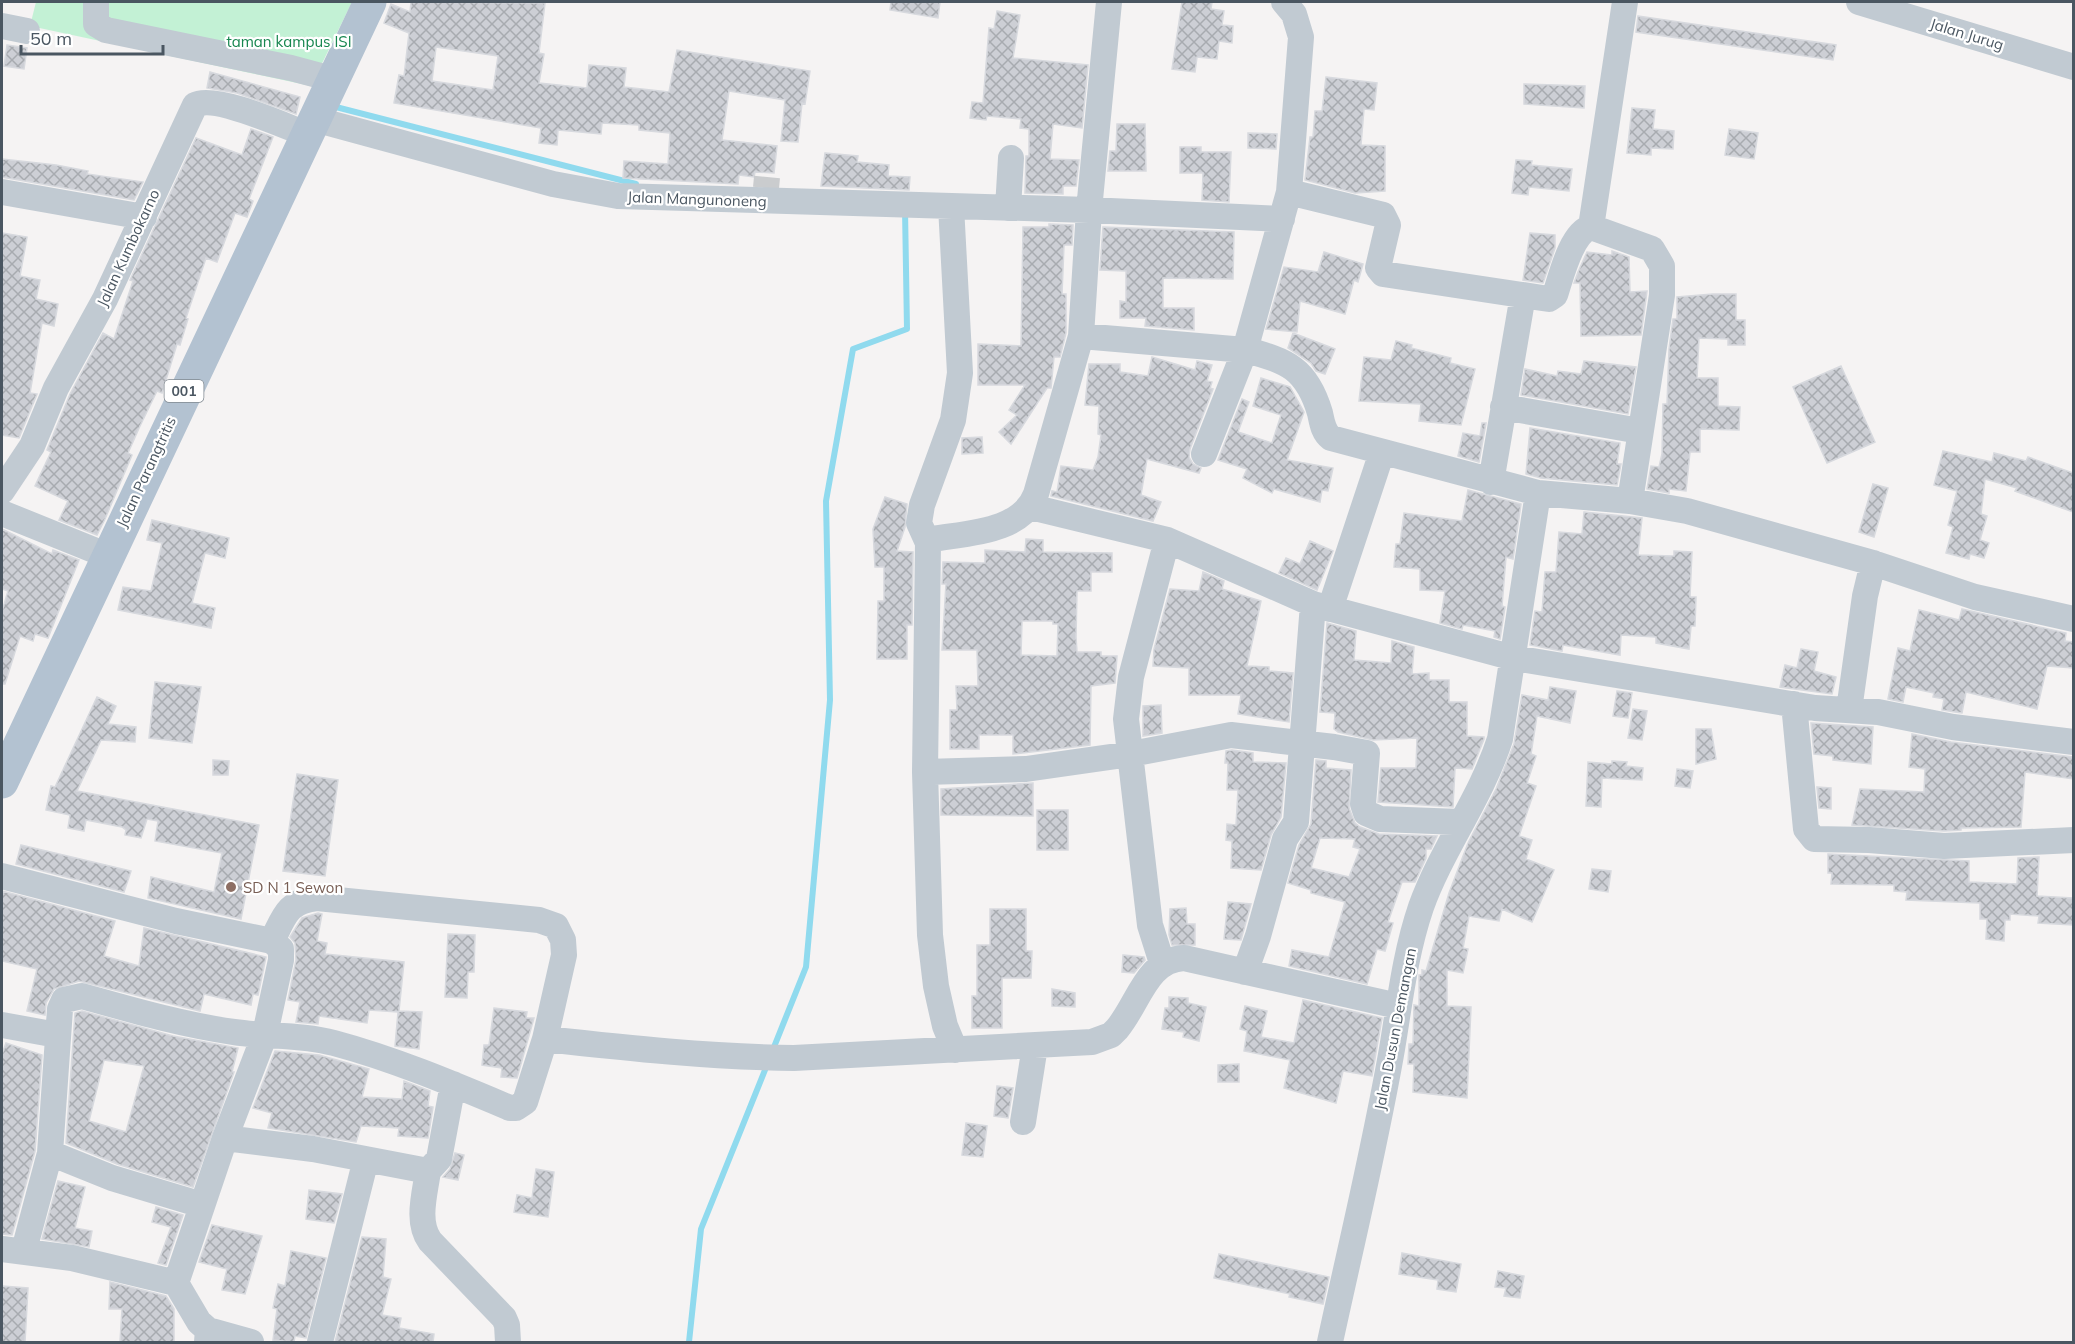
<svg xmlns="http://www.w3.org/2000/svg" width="2075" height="1344" font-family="Mulish,sans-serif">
<defs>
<pattern id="building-cross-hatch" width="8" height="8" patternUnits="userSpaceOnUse" patternTransform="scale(1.5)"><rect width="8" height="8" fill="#cdcfd5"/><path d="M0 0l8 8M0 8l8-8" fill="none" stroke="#a8abb0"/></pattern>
</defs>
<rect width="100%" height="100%" fill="#f5f3f3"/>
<path fill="#c3f1d5" d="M36 2H352L311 86 30 26Z"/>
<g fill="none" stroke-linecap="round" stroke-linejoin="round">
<path stroke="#90daee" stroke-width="6" d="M332 106 636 184
M772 1052 806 967 830 700 826 501 853 349 907 329 905 209
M689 1342 701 1229 767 1065"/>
</g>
<path fill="url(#building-cross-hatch)" stroke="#d7d9de" stroke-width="1.5" fill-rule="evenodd" d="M411 2 545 3 539 53 544 54 539 83 587 88 589 65 626 68 624 87 669 92 677 50 810 71 805 104 802 103 798 142 781 141 785 100 729 91 722 140 777 146 774 173 755 172 754 177 739 175 738 184 623 178 624 161 668 164 670 133 639 130V125L602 123 601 134 558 130 557 145 539 143 541 128 394 103 399 75 404 76 409 33 384 23 391 4 410 12ZM436 47 498 56 493 90 432 81Z
M891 2H940L938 18 890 10Z
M1182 2H1212L1211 9 1224 11 1222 25 1233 26 1232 43 1219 41 1217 59 1197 57 1195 72 1172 69Z
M997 11 1020 15 1013 58 1088 65 1082 128 1053 124 1050 159 1079 160 1076 186H1063V194L1025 193 1026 156H1029V129L1020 128 1021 119 987 116 986 120 970 118 972 102 983 103 989 28 994 29Z
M1638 16 1836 45 1833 60 1636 32Z
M7 45 27 48 24 69 4 66Z
M210 72 300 97 296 114 237 93 207 88Z
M1326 77 1377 83 1374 110 1364 109 1361 145 1385 146V191L1355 193 1305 180 1310 137H1313L1315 111H1322Z
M1524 84 1585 86 1584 108 1524 104Z
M1632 108 1655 110 1653 129 1674 131 1673 149 1651 148V155L1627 153Z
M1117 124H1145L1146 171H1108L1110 151H1116Z
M251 129 273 137 249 199 253 201 247 217 235 213 217 262 206 258 186 318 188 319 180 345 177 344 162 393 157 391 140 426 128 453 132 455 105 519 97 535 59 520 68 501 35 486 51 452 47 450 70 394 103 333 114 339 133 281 130 280 196 138 242 155Z
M1729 129 1758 133 1754 159 1725 155Z
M1248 133 1277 134 1276 149 1248 148Z
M1180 147H1201V152H1231L1229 202 1202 200 1203 173H1180Z
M825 153 858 156 857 162 889 165 888 176 910 177 909 190 821 186Z
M2 159 56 165 88 171 87 174 143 182 134 200 2 177Z
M1516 160 1532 161 1531 165 1572 169 1569 191 1529 187 1528 195 1512 193Z
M1049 224 1073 225 1072 245H1064L1062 294H1066V333L1060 357H1054L1051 388H1047L1011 444 999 432 1017 415 1009 410 1025 385H978V344L1021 346 1023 227H1049Z
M1103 227 1234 232 1233 279 1163 278V308H1194V330L1145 326 1146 318H1120V301L1126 302V271L1100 270Z
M2 233 27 237 20 276 40 280 36 299 58 304 54 326 42 323 30 393 37 394 19 438 2 435Z
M1530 233 1555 235V248L1543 283 1523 280Z
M1612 251 1629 257 1630 292 1647 291 1641 335 1581 336 1580 283H1574L1578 272 1587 252 1612 255Z
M1324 252 1363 264 1358 282 1354 280 1345 314 1300 301 1297 332 1266 329 1284 267 1318 272Z
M1713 294H1736V320H1745V345H1728V339L1699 338 1697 378H1718V406L1740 407 1739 430 1700 429V452H1690L1686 491 1669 489V493L1647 489 1651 466 1659 467 1662 454 1663 404H1667L1669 349 1673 319H1677V297Z
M1293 333 1335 349 1325 374 1316 371 1311 363 1288 348Z
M1396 341 1412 345 1411 348 1451 358 1450 363 1475 369 1461 425 1419 421 1421 404 1359 401 1364 357 1391 360Z
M1152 357 1195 370 1197 361 1212 365 1207 381 1212 382 1210 388 1213 389 1190 449 1189 457 1193 464 1201 468 1199 473 1147 459 1141 495 1161 502 1153 521 1051 496 1052 491 1057 492 1061 466 1093 470 1098 457 1101 435 1098 434 1099 406 1085 405 1089 364H1120V372L1148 376Z
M1584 361 1636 367 1628 414 1521 395 1525 369 1557 376 1558 371 1581 374Z
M1841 366 1875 442 1827 463 1793 387Z
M1261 378 1290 387 1304 412 1287 460 1333 468 1328 491 1322 490 1320 502 1274 489 1272 493 1243 478 1247 469 1218 460 1242 399 1249 402 1238 432 1272 443 1281 415 1253 406Z
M1482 423H1486L1479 462 1458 456 1463 433 1480 436Z
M1530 428 1620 443 1617 464H1621L1617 485 1541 478 1526 474Z
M982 437 983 453 962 454V438Z
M1943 451 1992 462 1994 453 2026 461 2028 457 2073 473V512L2015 491 2017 488 1985 479 1981 514 1987 516 1980 540 1989 543 1984 558 1970 554 1969 559 1946 553 1953 527 1948 525 1957 491 1934 485Z
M1873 484 1888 488 1874 537 1859 532Z
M1468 490 1521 504 1513 559 1506 557 1502 606 1505 607 1500 639 1494 637 1495 631 1463 625 1462 629 1440 623 1445 591 1420 590V569L1394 567 1396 544H1400L1404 513 1462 521Z
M885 497 907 504 905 527 897 551 913 552 912 625H907V659H877L878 601H884V567H875L873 529Z
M1584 512 1642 518 1638 555 1674 556V551L1692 552 1690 597H1696L1695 626H1691L1689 649 1656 643V637L1621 635 1620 655 1563 645 1562 651 1530 645 1535 611 1542 612 1545 572H1556L1559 532 1582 534Z
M152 520 229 538 225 558 205 553 192 603 215 608 211 628 118 610 123 587 151 591 162 543 147 540Z
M2 529 52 554 53 550 79 560 48 638 35 634 33 641 20 636 5 684H2V611L8 591 2 589Z
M1026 539 1043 540V552L1112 553V572H1091V591H1077L1076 637 1077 652H1101V656H1117L1115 683 1091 686 1090 745 1013 754V735H979V749H950V710H957L956 686H978L977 650H942L946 584H942L943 562 985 563V550L1025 552ZM1022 621H1053V624H1058L1057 656 1021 655Z
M1310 541 1333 551 1317 590 1279 573 1286 558 1300 564Z
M1203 572 1224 581 1222 589 1261 601 1247 666 1269 667V671L1293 673 1289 722 1238 714 1241 695H1189V668L1153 666 1154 649 1170 589 1199 591Z
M1962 609 2066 633 2065 641 2073 642V668L2047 666 2037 709 1966 692 1962 713 1955 712 1942 710 1944 699 1933 697 1934 693 1906 687 1903 702 1888 699 1898 648 1910 651 1919 610 1959 620Z
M1327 623 1356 631 1354 660 1391 663 1392 641 1414 647 1412 674 1429 673V680H1449V702H1467V736L1484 737V739L1472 769 1455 768 1453 807 1378 802 1381 768H1416L1417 738 1373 740 1338 732 1334 729 1335 713 1320 712Z
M1801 649 1818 652 1814 671 1836 677 1832 694 1780 687 1785 665 1797 668Z
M155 682 201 687 192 743 149 738Z
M1550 687 1576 691 1570 723 1537 716 1531 754 1536 756 1527 783 1536 786 1519 836 1532 840 1526 859 1554 870 1532 922 1502 909 1499 921 1469 916 1463 948 1468 949 1463 973 1447 970V1006L1471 1007 1467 1098 1413 1092 1414 1064H1408L1409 1044H1413L1414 1005 1419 1006V975H1422V970L1426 971 1449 893 1468 843 1496 789 1514 744 1522 695 1548 700Z
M1617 691 1632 693 1628 718 1613 716Z
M97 697 116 706 108 724 136 727 135 742 101 740 77 791 259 825 241 919 148 898 151 877 214 892 222 853 155 841 158 821 147 819 141 838 125 835 126 830 122 827 86 820 84 831 68 828 70 815 46 810 51 786 55 787Z
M1161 705 1162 733 1143 736V706Z
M1633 709 1647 711 1642 740 1628 738Z
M1811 723 1873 727 1871 764 1833 760V756L1814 754Z
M1696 729H1711L1716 759 1696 764Z
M1912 734 1951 742 2073 757V779L2025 772 2021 827 1961 828V830L1944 831 1852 825 1860 789 1924 792 1925 769 1909 767Z
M1232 750 1253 753V762L1286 763 1281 817 1271 835 1261 870 1231 868 1232 841 1226 840 1227 824 1236 825 1238 790H1227L1228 763H1225L1226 751Z
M213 760 229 761 228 775H213Z
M1316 760 1326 761V768L1351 770 1349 808 1355 823 1360 827 1379 834 1437 836 1431 849H1426V858L1415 882H1402L1388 922 1393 923 1385 951 1377 949 1367 984 1289 966 1292 950 1329 957 1345 902 1311 893V890L1288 883 1299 845 1311 824ZM1320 838 1355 839 1353 847 1360 849 1349 877 1311 868Z
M1612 761 1627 762 1626 766 1643 768 1642 780 1602 778 1601 807 1586 806 1588 762 1612 764Z
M1677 769 1693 771 1690 788 1675 786Z
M297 774 338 780 325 876 283 871Z
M1033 783V816L941 815V789Z
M1817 787 1831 788V809L1819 808Z
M1037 810H1068V850H1037Z
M21 845 131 871 124 892 16 864Z
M1828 854 1969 861V882L2017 884 2018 858 2039 857 2037 896 2073 898V925L2038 923 2039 916 2010 914V920H2005L2004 941 1986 939 1987 919H1980V903L1906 900 1907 892 1894 891V885L1831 884 1832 873H1828Z
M1592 869 1611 871 1608 892 1589 889Z
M2 891 115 921 104 956 139 966 144 928 266 957 258 995 253 994 251 1005 204 994 200 1011 79 981 54 989 46 1003 45 1015 27 1011 37 969 2 961Z
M1228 902 1251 904 1241 940 1224 939Z
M1186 908 1187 924H1195V945H1172L1169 935 1170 909Z
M990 909H1026V951H1032L1031 978H1002V1028H972V996H977V945H990Z
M318 913 322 914 317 941 327 943 325 954 404 962 399 1011 422 1012 419 1049 395 1046 398 1012 369 1010 367 1023 319 1016 318 1024 296 1022 300 1002 288 1000 296 960 295 943 290 937 302 918Z
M448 934 475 935 474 972H468L467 998 445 997Z
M1123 955 1144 957 1145 960 1134 973 1122 972Z
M1052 989 1075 993V1007L1052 1006Z
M1169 997 1188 998V1003L1206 1007 1199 1041 1183 1037 1184 1032 1162 1029 1165 1008H1169Z
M1303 1000 1382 1018 1372 1076 1343 1071 1336 1103 1284 1088 1290 1060 1244 1051 1247 1031 1240 1029 1245 1006 1267 1011 1261 1037 1294 1043Z
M494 1008 527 1012 526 1018H534L517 1078 501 1077 502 1068 482 1065 484 1045H489Z
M82 1011 173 1036 238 1048 232 1072H234L193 1187 117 1164 66 1143 75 1013ZM104 1060 144 1066 126 1132 89 1121Z
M6 1043 42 1055 35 1151 12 1235 2 1234V1054Z
M275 1051 319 1055 369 1069 362 1097 402 1099 404 1081 430 1091 428 1106 433 1107 428 1138 398 1136 399 1128 361 1126 356 1142 268 1128 272 1113 253 1108Z
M1239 1064V1082H1218V1065Z
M997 1086 1013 1088 1008 1118 994 1116Z
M966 1123 987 1126 983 1157 962 1155Z
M455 1153 464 1155 458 1180 443 1177 450 1169Z
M536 1169 554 1172 548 1217 514 1212 517 1195 532 1198Z
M58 1181 85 1187 75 1228 92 1231 89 1247 42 1239Z
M309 1190 342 1194 334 1223 306 1219Z
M156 1207 183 1215 166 1265 158 1263 171 1227 152 1222Z
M212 1225 262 1236 245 1294 222 1290 227 1269 199 1262Z
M362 1237 386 1239 383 1277 391 1279 382 1315 401 1318 399 1328 434 1334 433 1342H335Z
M291 1251 326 1258 306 1338 295 1336 294 1342 273 1340 277 1309 273 1308 278 1284 285 1286Z
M1402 1253 1461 1264 1456 1292 1437 1289 1438 1280 1399 1274Z
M1219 1254 1329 1277 1323 1304 1289 1297 1290 1294 1214 1278Z
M1498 1271 1524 1276 1520 1298 1504 1296 1506 1288 1495 1287Z
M110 1282 166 1296 174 1309V1342H120L122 1309H109Z
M2 1286 28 1288 25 1342H2Z"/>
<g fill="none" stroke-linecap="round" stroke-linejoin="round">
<path stroke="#caccce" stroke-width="26" stroke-dasharray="26 13" stroke-linecap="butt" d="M766 188 767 177"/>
<path stroke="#c1cad2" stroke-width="26" d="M96 2V24L106 30 291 68 332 79
M1625 2 1591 227 1652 249 1662 266V295L1630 501
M1859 2 2074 67
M2 26 27 31
M314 119 553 184 618 196 1089 210 1282 219
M2 192 144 217
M1289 192 1383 215 1388 225 1378 268 1383 274 1549 299 1555 295C1561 277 1571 233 1591 227
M951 206 960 373 953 420 922 505 919 523 928 543 925 772 930 935 936 986 945 1026 955 1050
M1008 208 1011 158
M1081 336 1245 350C1287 360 1307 369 1320 413 1322 422 1323 432 1331 438L1538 493 1630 501 1687 511 1873 563 1975 597 2074 619
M1503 407 1640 431
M1204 454 1245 350 1289 192 1301 37 1294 14 1284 2
M1491 482 1523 295
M2 491 32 446 56 388 105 299 195 105C214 94 285 126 306 134
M1031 507 1167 540 1313 604 1514 658 1815 708 1878 712 1953 727 2074 742
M2 513 106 555
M928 543 933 539C968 533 1022 532 1036 494L1081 336 1089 210 1109 2
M1330 609 1382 452
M1794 704 1806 829 1814 839 1869 840 1944 846 2074 840
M1849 710 1865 596 1873 563
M925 772 1026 769 1131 754 1231 735 1334 747 1367 753 1363 804 1366 813 1380 819 1460 822
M2 876 176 921 272 941 281 949V960L265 1034 225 1138 176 1283
M1162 963 1150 925 1126 719 1131 677 1167 540
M1245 972 1258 936 1285 839 1296 822 1313 604
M2 1025 57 1035
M545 1039C627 1048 710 1057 794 1058L1092 1042 1111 1035 1117 1029C1139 1003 1146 960 1184 958L1398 1006
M1023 1122 1035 1046
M225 1138 313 1149 428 1171 439 1159 453 1084
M50 1153 112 1178 202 1205
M428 1171C425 1193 416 1222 430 1241L504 1318 507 1325 508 1342
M2 1249 72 1258 176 1283 199 1322 208 1330 207 1342
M24 1250 50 1153 60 1009 64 1000 82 996C132 1010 183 1025 234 1032 267 1037 301 1034 334 1043 394 1059 453 1084 510 1108H516L525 1102 545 1039 564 955 563 940 556 926 539 920 317 898C287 901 284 917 272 941
M208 1330 251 1342
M320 1342 366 1159
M1330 1342C1351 1245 1375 1147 1392 1049 1400 1001 1405 954 1421 907 1442 849 1481 798 1500 739L1538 493"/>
<path stroke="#b3c2d1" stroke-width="33" d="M2 782 370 2"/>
</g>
<circle fill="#8d6e63" stroke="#fff" stroke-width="2" cx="231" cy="887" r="6"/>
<g text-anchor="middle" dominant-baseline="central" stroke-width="4.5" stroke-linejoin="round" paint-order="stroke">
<rect fill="#fff" stroke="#808990" stroke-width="1.5" x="164.5" y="380" width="39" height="22" rx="4.5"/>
<g font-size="14" font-weight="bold" fill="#4a5661">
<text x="184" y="391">001</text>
</g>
<g font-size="15" fill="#4a5661" stroke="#fff">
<text transform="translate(1967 34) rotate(17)">Jalan Jurug</text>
<text transform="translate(697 199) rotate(2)">Jalan Mangunoneng</text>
<text transform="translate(128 248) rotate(-65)">Jalan Kumbokarno</text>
<text transform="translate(146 472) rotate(-65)">Jalan Parangtritis</text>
<text transform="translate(1395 1029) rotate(-79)">Jalan Dusun Demangan</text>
</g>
<g font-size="15" fill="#17864f" stroke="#fff">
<text x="289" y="41">taman kampus ISI</text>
</g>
<g font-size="15" fill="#785e54" stroke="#fff" text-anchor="start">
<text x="243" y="887">SD N 1 Sewon</text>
</g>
</g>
<rect width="2075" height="1344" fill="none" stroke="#4a5661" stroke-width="6"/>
<path d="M21 45v9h142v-9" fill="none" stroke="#4a5661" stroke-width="3"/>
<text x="30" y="45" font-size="18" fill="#4a5661" stroke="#ffffff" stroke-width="4.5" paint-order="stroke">50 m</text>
</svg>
